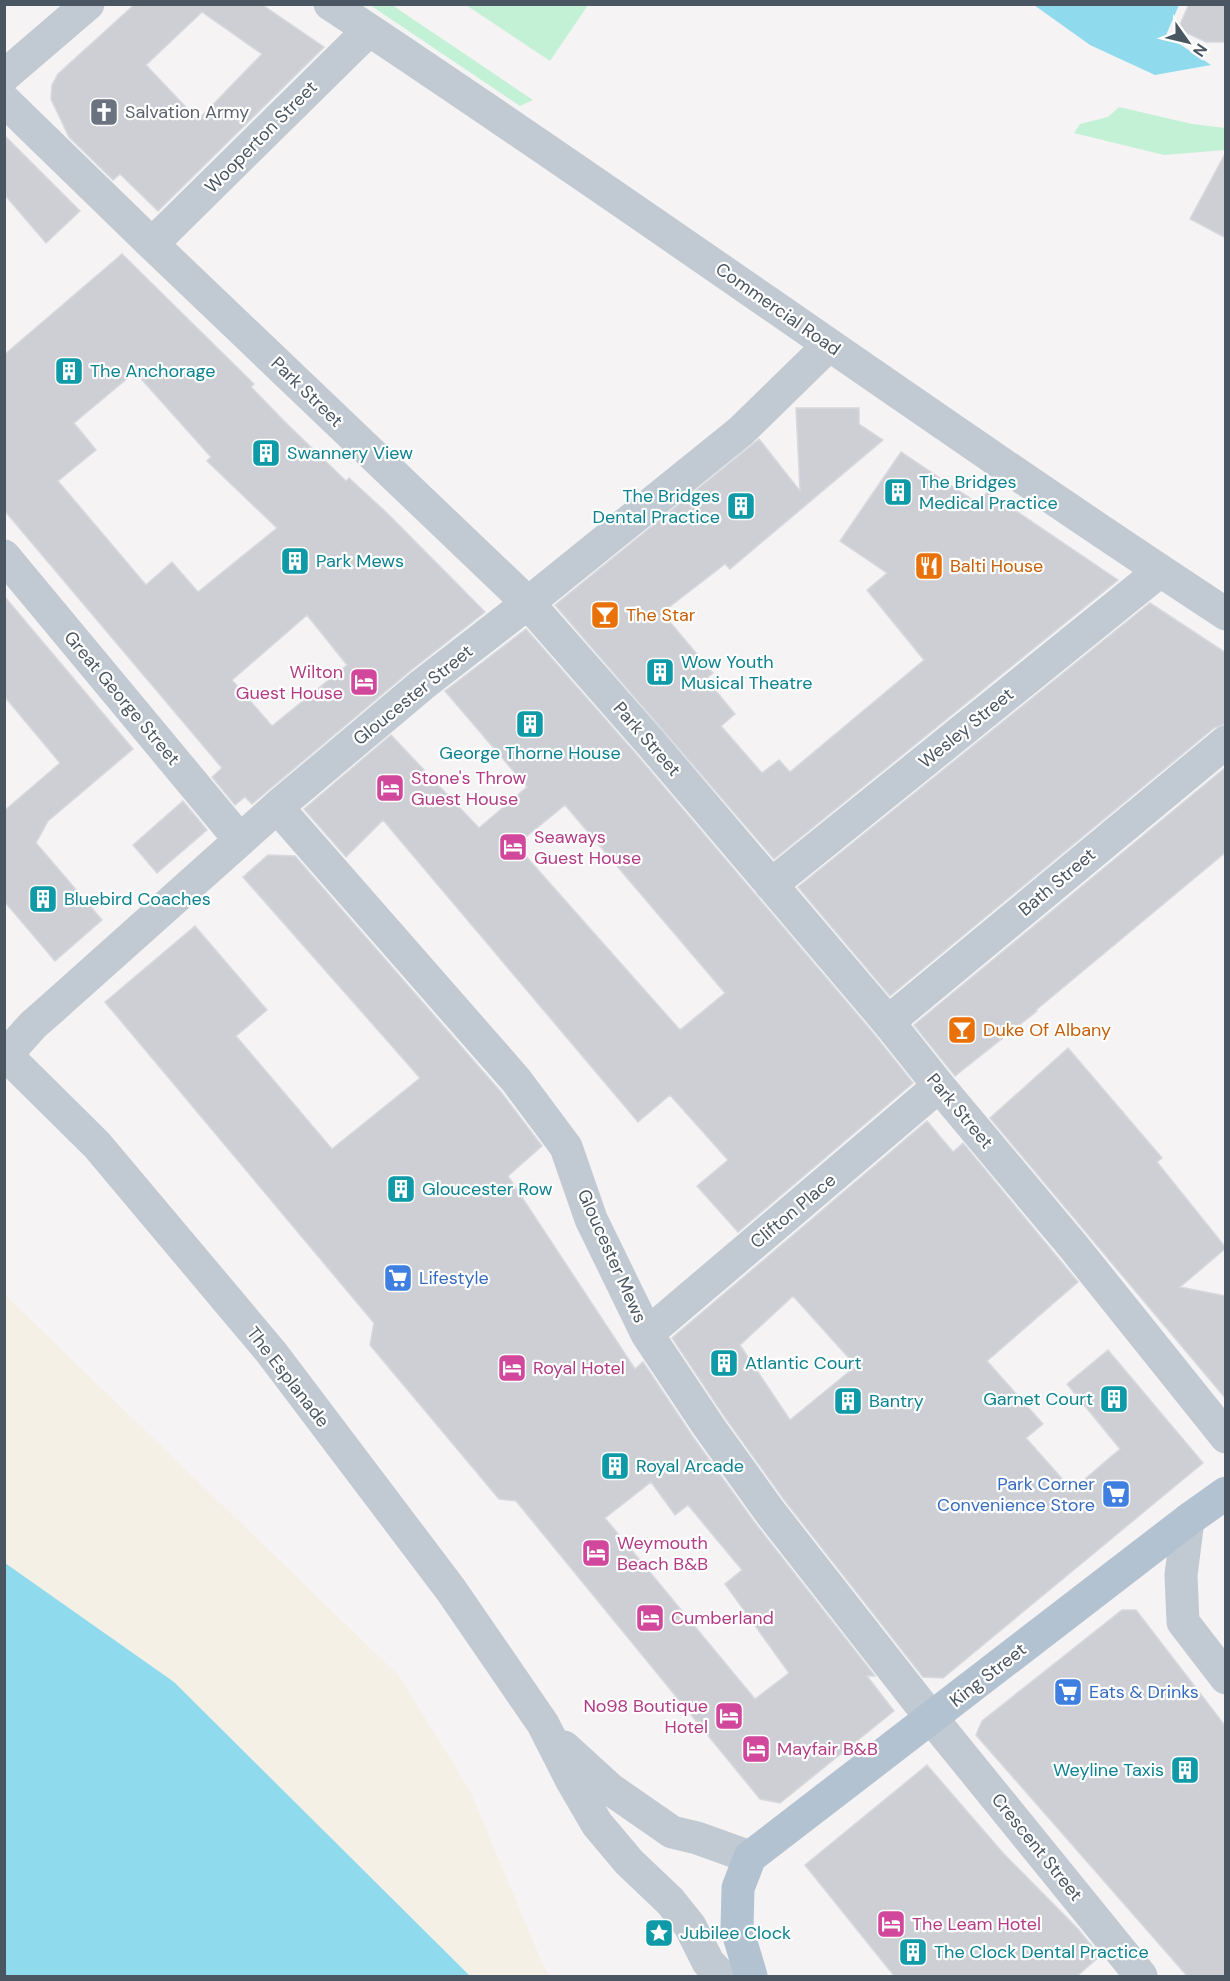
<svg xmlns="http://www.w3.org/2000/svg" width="1230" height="1981" font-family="'DM Sans',sans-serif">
<rect width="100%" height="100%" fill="#f5f3f3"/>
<path fill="#c3f1d5" d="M370 5H392L533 100 520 106Z
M466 5H588L550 61Z
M1119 107 1192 124 1225 128V150L1164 155 1074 133 1080 124 1108 117Z"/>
<path fill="#f5f0e5" d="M4 1294 399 1676 470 1791 543 1965 550 1976H5Z"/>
<path fill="#90daee" d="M1034 5H1179L1166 35 1211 65 1155 75 1090 45Z
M5 1563 174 1682 470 1976H5Z"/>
<path fill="#cdcfd5" stroke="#d7d9de" stroke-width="1.5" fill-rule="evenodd" d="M135 4H261L324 47 158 211 120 174 113 180 69 137 51 99 52 85 58 74ZM202 12 262 54 198 120 146 65Z
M1189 4H1226V42H1206L1178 29Z
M4 135 80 211 46 243 4 194Z
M1226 152V238L1190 219Z
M122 254 254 384 251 387 284 421 346 481 349 478 388 514 485 612 410 671 252 804 245 797 235 805 212 777 222 768 4 510V355ZM135 372 211 457 207 461 277 528 198 592 172 562 146 585 58 481 96 450 74 423ZM307 615 347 665 272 726 232 680Z
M796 408H859V424L883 440 730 569 725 564 668 608 675 615 669 621 713 673 706 679 735 714 721 726 762 773 779 760 790 772 924 660 867 590 887 573 840 541 901 452 976 502 988 492 1118 580 774 859 555 605 759 439 800 491Z
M4 596 133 749 48 821 36 843 102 920 55 961 4 901V811L60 763 4 696Z
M1150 603 1226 653V724L1214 728 890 996 798 887Z
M526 629 636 754 874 1034 913 1083 738 1232 697 1186 728 1160 670 1095 638 1122 383 820 346 857 304 809 391 735 479 828 527 787 445 691ZM565 805 725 993 680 1030 516 845Z
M1226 767V852L1036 1010 1037 1011 955 1076 914 1025Z
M183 801 207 830 157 873 133 845Z
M268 855 295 856 501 1092 542 1146 508 1176 635 1369 643 1362 693 1437 755 1523 875 1676H867L894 1711 780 1803 760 1799 516 1501 499 1499 370 1345 374 1323 105 1002 195 926 267 1010 236 1036 332 1149 420 1078 243 877ZM651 1482 675 1515 688 1505 742 1570 725 1584 789 1673 755 1699 605 1518Z
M1068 1048 1162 1158 1157 1162 1226 1248 1180 1287 1226 1296V1399L990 1118Z
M927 1121 953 1152 963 1143 1078 1282 987 1361 1043 1424 1026 1438 1072 1490 1120 1449 1067 1384 1108 1350 1203 1463 943 1678 923 1677 785 1501 724 1416 672 1338ZM793 1296 856 1366 790 1420 740 1345Z
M1122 1610H1136L1226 1727V1977H1188L976 1735 982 1721Z
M927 1765 1003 1853 1078 1929 1100 1956 1076 1977H895L805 1865Z"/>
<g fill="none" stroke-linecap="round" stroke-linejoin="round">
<path stroke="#c1cad2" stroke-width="33" d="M330 4C632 203 924 416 1226 614
M4 76 88 4
M4 100 152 244 528 603 650 742 888 1022 939 1086 1073 1246 1226 1437
M152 244 369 30
M4 556 240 840
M277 807 516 1080 566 1147 591 1219 647 1334 709 1427 770 1512 921 1705 1141 1976
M771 885 1160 571
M888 1022 1226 742
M4 1053 97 1145 271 1352 451 1590 543 1724 572 1781 597 1824 629 1862 670 1901 690 1926 708 1962 721 1976
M6 1055 33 1025 59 1002 277 807 422 685 528 603 741 431 829 345
M647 1334 939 1086
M1188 1520 1181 1575 1183 1622 1226 1678
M564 1747 610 1789 672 1832 697 1838 750 1857"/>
<path stroke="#b3c2d1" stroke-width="33" d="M751 1976 737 1929 738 1888 750 1857 1188 1520 1226 1493"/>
</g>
<defs>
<g id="church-square" transform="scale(1.5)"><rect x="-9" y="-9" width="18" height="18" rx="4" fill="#6b7280" stroke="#fff"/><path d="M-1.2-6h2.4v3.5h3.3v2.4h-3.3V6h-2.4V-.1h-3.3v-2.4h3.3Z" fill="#fff"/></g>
<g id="building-square" transform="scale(1.5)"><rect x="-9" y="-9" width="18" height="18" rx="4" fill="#0f9aa8" stroke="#fff"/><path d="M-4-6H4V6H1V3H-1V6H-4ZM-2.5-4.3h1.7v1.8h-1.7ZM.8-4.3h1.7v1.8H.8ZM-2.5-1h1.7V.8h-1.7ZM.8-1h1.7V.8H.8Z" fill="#fff"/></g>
<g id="restaurant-square" transform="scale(1.5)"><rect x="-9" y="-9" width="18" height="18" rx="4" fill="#e8710a" stroke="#fff"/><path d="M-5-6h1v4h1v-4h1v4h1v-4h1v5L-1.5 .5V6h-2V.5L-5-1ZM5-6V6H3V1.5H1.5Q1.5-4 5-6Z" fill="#fff"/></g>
<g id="bar-square" transform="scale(1.5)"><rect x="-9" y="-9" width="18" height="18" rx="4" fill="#e8710a" stroke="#fff"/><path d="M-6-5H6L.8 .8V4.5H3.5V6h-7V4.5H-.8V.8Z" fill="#fff"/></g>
<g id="hotel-square" transform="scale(1.5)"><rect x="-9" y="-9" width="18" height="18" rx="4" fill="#d1479c" stroke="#fff"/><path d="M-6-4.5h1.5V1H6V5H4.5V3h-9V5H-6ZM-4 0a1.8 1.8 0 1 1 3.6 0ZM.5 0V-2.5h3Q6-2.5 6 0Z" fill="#fff"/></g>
<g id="supermarket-square" transform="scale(1.5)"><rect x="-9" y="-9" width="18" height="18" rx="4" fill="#3f7fe0" stroke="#fff"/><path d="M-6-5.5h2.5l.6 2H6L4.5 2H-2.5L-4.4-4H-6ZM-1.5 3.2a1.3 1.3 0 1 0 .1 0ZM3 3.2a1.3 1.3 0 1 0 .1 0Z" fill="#fff"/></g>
<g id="sight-square" transform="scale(1.5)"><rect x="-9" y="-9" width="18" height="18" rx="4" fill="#0f9aa8" stroke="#fff"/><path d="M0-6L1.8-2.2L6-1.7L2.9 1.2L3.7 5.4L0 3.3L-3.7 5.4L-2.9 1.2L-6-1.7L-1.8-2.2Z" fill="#fff"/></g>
</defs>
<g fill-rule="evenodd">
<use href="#church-square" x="104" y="112"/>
<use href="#building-square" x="69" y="371"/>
<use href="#building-square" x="266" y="453"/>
<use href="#building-square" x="898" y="492"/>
<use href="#building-square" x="741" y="506"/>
<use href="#building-square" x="295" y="561"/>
<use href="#restaurant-square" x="929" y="566"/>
<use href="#bar-square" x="605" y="615"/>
<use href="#building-square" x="660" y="672"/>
<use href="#hotel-square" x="364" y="682"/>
<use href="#building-square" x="530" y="724"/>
<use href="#hotel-square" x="390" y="788"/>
<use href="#hotel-square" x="513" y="847"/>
<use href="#building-square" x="43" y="899"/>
<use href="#bar-square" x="962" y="1030"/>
<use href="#building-square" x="401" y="1189"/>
<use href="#supermarket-square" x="398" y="1278"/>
<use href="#building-square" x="724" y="1363"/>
<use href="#hotel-square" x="512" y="1368"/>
<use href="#building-square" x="1114" y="1399"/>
<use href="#building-square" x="848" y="1401"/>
<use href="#building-square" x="615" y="1466"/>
<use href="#supermarket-square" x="1116" y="1494"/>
<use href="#hotel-square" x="596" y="1553"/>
<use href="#hotel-square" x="650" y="1618"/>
<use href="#supermarket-square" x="1068" y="1692"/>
<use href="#hotel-square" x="729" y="1716"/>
<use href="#hotel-square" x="756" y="1749"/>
<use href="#building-square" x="1185" y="1770"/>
<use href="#hotel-square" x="891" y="1924"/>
<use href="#sight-square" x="659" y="1933"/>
<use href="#building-square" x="913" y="1952"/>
</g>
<g text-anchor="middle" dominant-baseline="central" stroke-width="4.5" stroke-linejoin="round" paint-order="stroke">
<g font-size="18" fill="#5b616d" stroke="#fff" text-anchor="start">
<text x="125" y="112">Salvation Army</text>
</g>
<g font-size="18" fill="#4a5661" stroke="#fff">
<text transform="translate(261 137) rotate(-45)">Wooperton Street</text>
<text transform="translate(778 309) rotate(35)">Commercial Road</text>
<text transform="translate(307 392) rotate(44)">Park Street</text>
<text transform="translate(413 695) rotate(-39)">Gloucester Street</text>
<text transform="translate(122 698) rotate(50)">Great George Street</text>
<text transform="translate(966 728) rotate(-39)">Wesley Street</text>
<text transform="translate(647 739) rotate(49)">Park Street</text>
<text transform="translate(1057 882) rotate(-40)">Bath Street</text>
<text transform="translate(960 1111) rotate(50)">Park Street</text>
<text transform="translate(793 1211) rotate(-40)">Clifton Place</text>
<text transform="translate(612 1256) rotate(66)">Gloucester Mews</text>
<text transform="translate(288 1377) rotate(52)">The Esplanade</text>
<text transform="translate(988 1675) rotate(-38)">King Street</text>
<text transform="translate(1037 1847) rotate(51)">Crescent Street</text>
</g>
<g font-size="18" fill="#0d838f" stroke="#fff" text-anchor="start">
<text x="90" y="371">The Anchorage</text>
<text x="287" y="453">Swannery View</text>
<text x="919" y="482">The Bridges<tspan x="919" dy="21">Medical Practice</tspan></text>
<text x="720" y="496" text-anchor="end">The Bridges<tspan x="720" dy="21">Dental Practice</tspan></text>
<text x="316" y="561">Park Mews</text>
<text x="681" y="662">Wow Youth<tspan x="681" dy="21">Musical Theatre</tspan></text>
<text x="530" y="753" text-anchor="middle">George Thorne House</text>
<text x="64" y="899">Bluebird Coaches</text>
<text x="422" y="1189">Gloucester Row</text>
<text x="745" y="1363">Atlantic Court</text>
<text x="1093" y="1399" text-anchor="end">Garnet Court</text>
<text x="869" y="1401">Bantry</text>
<text x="636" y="1466">Royal Arcade</text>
<text x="1164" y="1770" text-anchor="end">Weyline Taxis</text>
<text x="680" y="1933">Jubilee Clock</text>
<text x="934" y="1952">The Clock Dental Practice</text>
</g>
<g font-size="18" fill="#c56008" stroke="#fff" text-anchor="start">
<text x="950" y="566">Balti House</text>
<text x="626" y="615">The Star</text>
<text x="983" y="1030">Duke Of Albany</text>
</g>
<g font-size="18" fill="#b23c85" stroke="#fff" text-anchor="start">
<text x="343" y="672" text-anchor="end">Wilton<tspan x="343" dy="21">Guest House</tspan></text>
<text x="411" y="778">Stone's Throw<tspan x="411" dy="21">Guest House</tspan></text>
<text x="534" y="837">Seaways<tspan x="534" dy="21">Guest House</tspan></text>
<text x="533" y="1368">Royal Hotel</text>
<text x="617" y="1543">Weymouth<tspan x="617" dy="21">Beach B&amp;B</tspan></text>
<text x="671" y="1618">Cumberland</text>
<text x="708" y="1706" text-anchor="end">No98 Boutique<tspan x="708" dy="21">Hotel</tspan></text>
<text x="777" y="1749">Mayfair B&amp;B</text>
<text x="912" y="1924">The Leam Hotel</text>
</g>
<g font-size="18" fill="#366cbe" stroke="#fff" text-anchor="start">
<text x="419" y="1278">Lifestyle</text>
<text x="1095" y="1484" text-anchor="end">Park Corner<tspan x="1095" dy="21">Convenience Store</tspan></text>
<text x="1089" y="1692">Eats &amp; Drinks</text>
</g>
</g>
<rect width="1230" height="1981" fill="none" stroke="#4a5661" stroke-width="12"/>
<g transform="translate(1188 42) rotate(124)" stroke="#ffffff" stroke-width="4.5" paint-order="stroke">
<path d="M0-4.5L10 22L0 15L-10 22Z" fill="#4a5661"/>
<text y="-9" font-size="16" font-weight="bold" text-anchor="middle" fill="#4a5661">N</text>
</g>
</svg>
